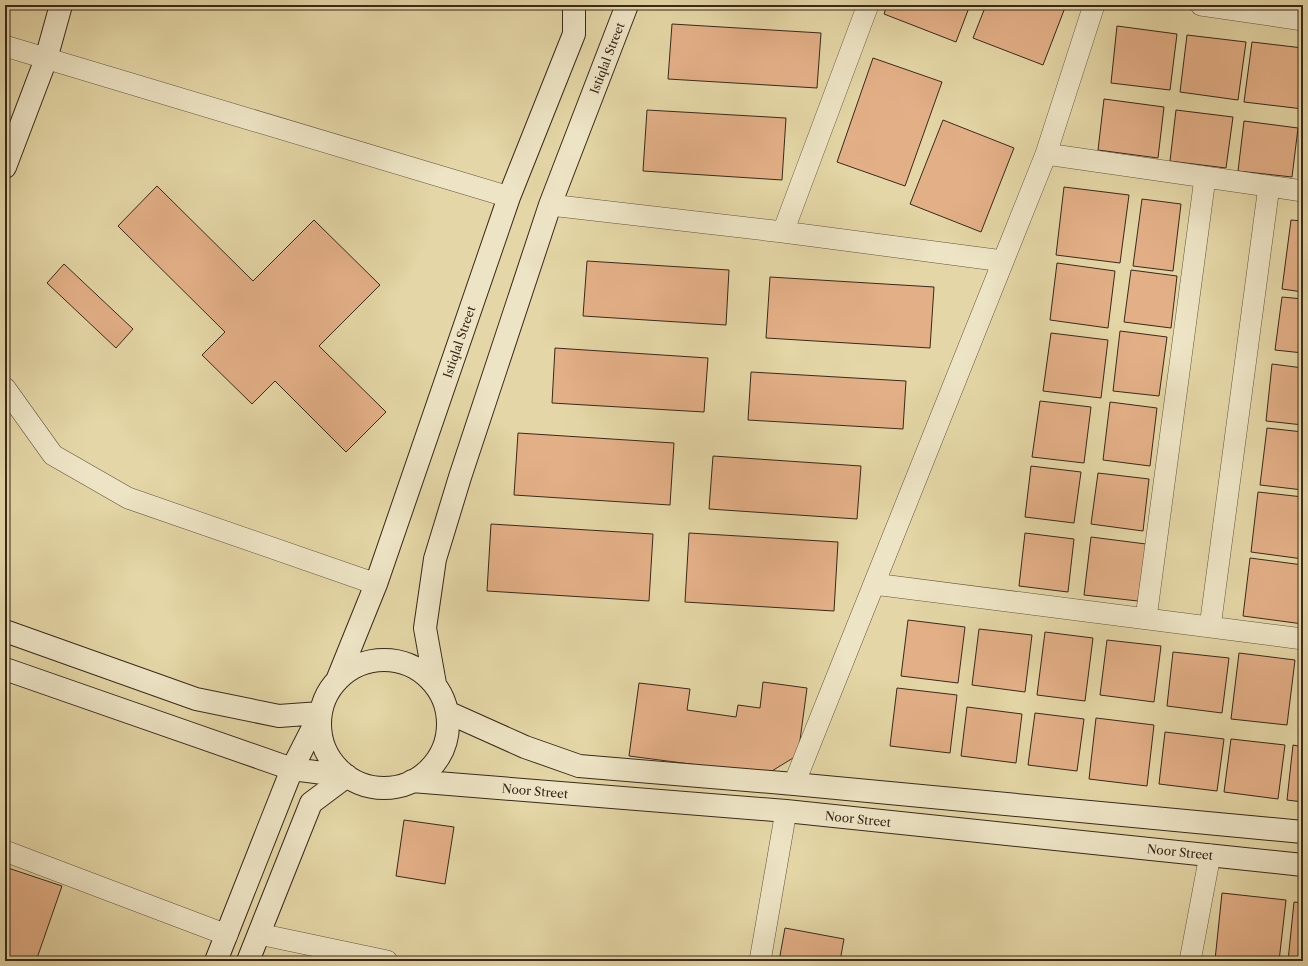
<svg xmlns="http://www.w3.org/2000/svg" width="1308" height="966" font-family="'Libre Caslon Text',serif">
<rect width="100%" height="100%" fill="#e4d6a6"/>
<filter id="stains"><feTurbulence type="fractalNoise" baseFrequency=".005" numOctaves="4"/><feColorMatrix values="0 0 0 0 .2 0 0 0 0 .09 0 0 0 0 .02 0 0 0 .5 -.17"/></filter>
<radialGradient id="worn" r=".72"><stop offset=".6" stop-color="#630" stop-opacity="0"/><stop offset="1" stop-color="#630" stop-opacity=".3"/></radialGradient>
<path fill="#e3af87" stroke="#39291b" d="M887 5H970L956 42 884 14Z
M986 5H1066L1043 65 973 38Z
M672 24 821 33 817 88 668 79Z
M1117 26 1177 34 1170 90 1111 83Z
M1187 35 1246 42 1238 100 1180 92Z
M1252 42 1303 48V109L1244 102Z
M873 58 942 82 905 186 837 162Z
M1104 99 1164 107 1158 158 1098 150Z
M647 110 786 118 782 180 643 171Z
M1176 110 1233 117 1226 168 1170 161Z
M943 120 1014 148 981 232 910 204Z
M1244 121 1298 128 1292 177 1238 171Z
M157 186 253 281 314 220 380 285 319 346 386 412 346 452 275 381 252 404 202 355 225 332 118 226Z
M1064 187 1129 195 1120 263 1056 255Z
M1142 199 1181 204 1173 271 1133 266Z
M1291 220 1303 221V292L1282 289Z
M587 261 729 270 726 325 583 316Z
M1057 263 1115 271 1108 328 1050 320Z
M64 264 133 329 116 348 47 283Z
M1131 270 1177 276 1171 328 1124 322Z
M770 277 934 287 930 348 766 338Z
M1282 297 1303 299V353L1275 350Z
M1120 331 1167 337 1159 396 1113 391Z
M1051 333 1108 340 1101 398 1043 391Z
M555 348 708 358 704 412 552 403Z
M1272 364 1303 368V425L1266 421Z
M751 372 906 381 903 429 748 420Z
M1040 401 1091 407 1084 463 1032 457Z
M1110 402 1157 408 1150 466 1103 460Z
M1267 428 1303 432V490L1260 485Z
M518 433 674 443 670 505 514 495Z
M713 456 861 466 857 519 709 509Z
M1031 466 1081 472 1074 523 1025 517Z
M1098 473 1149 479 1143 531 1091 524Z
M1258 492 1303 497V559L1251 552Z
M491 524 653 534 649 601 487 591Z
M689 533 838 542 834 611 685 602Z
M1025 533 1074 539 1068 592 1019 586Z
M1091 537 1146 544 1138 601 1084 595Z
M1250 558 1303 565V624L1243 616Z
M908 620 965 627 958 683 901 676Z
M979 629 1032 635 1025 692 972 685Z
M1045 632 1093 638 1085 701 1037 695Z
M1107 640 1161 646 1154 702 1100 695Z
M1173 652 1229 658 1222 713 1167 706Z
M1239 653 1295 660 1287 725 1231 719Z
M763 682 807 688 798 755 767 774 629 756 639 683 690 689 687 710 736 717 738 705 760 708Z
M897 688 957 695 950 753 890 746Z
M967 707 1022 714 1016 763 961 756Z
M1035 713 1084 719 1077 771 1028 765Z
M1096 718 1154 725 1147 786 1089 779Z
M1165 732 1224 739 1217 791 1159 784Z
M1231 739 1285 745 1278 799 1224 792Z
M1293 745 1303 747V802L1287 800Z
M404 820 454 827 445 884 396 876Z
M5 867 62 886 36 961H12L5 959Z
M1222 893 1286 900 1279 961 1215 960Z
M1294 902 1303 903V961H1288Z
M785 928 844 939 840 961H779Z"/>
<g fill="none" stroke-linecap="round" stroke-linejoin="round">
<g stroke="#64543e" stroke-width="22">
<path id="street" d="M1201 5 1303 20
M5 46 509 197
M1046 154 1303 191
M550 205 783 232 1003 261
M783 232 868 5
M5 388 53 455 128 498 376 584
M874 584 1303 639
M1146 618 1205 178
M1210 627 1269 186
M794 784 1046 154 1094 5
M5 851 227 935
M259 934 387 961
M760 961 786 811
M1190 961 1210 855"/>
</g>
<g stroke="#39291b" stroke-width="24">
<path id="secondary" d="M5 167 46 59 61 5
M5 631 196 699 279 716 320 713
M320 724a64 64 0 1 1 128 0a64 64 0 1 1-128 0Z
M5 669 292 769 347 776
M338 678 376 584 509 197 574 34V5
M435 684 425 628 435 559 460 477 550 205 627 5
M447 712 525 747 579 766 794 784 1303 832
M412 781 786 811 1303 865
M216 961 292 769 320 714
M248 961 311 803 347 776"/>
</g>
<use href="#street" stroke="#ede4c5" stroke-width="21"/>
<use href="#secondary" stroke="#ede4c5" stroke-width="22"/>
</g>
<g text-anchor="middle" dominant-baseline="central" stroke-width="3" stroke-linejoin="round" paint-order="stroke">
<g font-size="12" fill="#39291b" stroke="#ede4c5">
<text transform="translate(607 58) rotate(-69)">Istiqlal Street</text>
<text transform="translate(459 342) rotate(-71)">Istiqlal Street</text>
<text transform="translate(535 791) rotate(5)">Noor Street</text>
<text transform="translate(858 819) rotate(6)">Noor Street</text>
<text transform="translate(1180 852) rotate(6)">Noor Street</text>
</g>
</g>
<rect width="1308" height="966" fill="none" stroke="#e4d6a6" stroke-width="20"/>
<rect x="6" y="6" width="1296" height="954" fill="none" stroke="#39291b" stroke-width="2"/>
<rect x="10" y="10" width="1288" height="946" fill="none" stroke="#39291b"/>
<rect width="100%" height="100%" filter="url(#stains)"/>
<rect width="100%" height="100%" fill="url(#worn)"/>
</svg>
